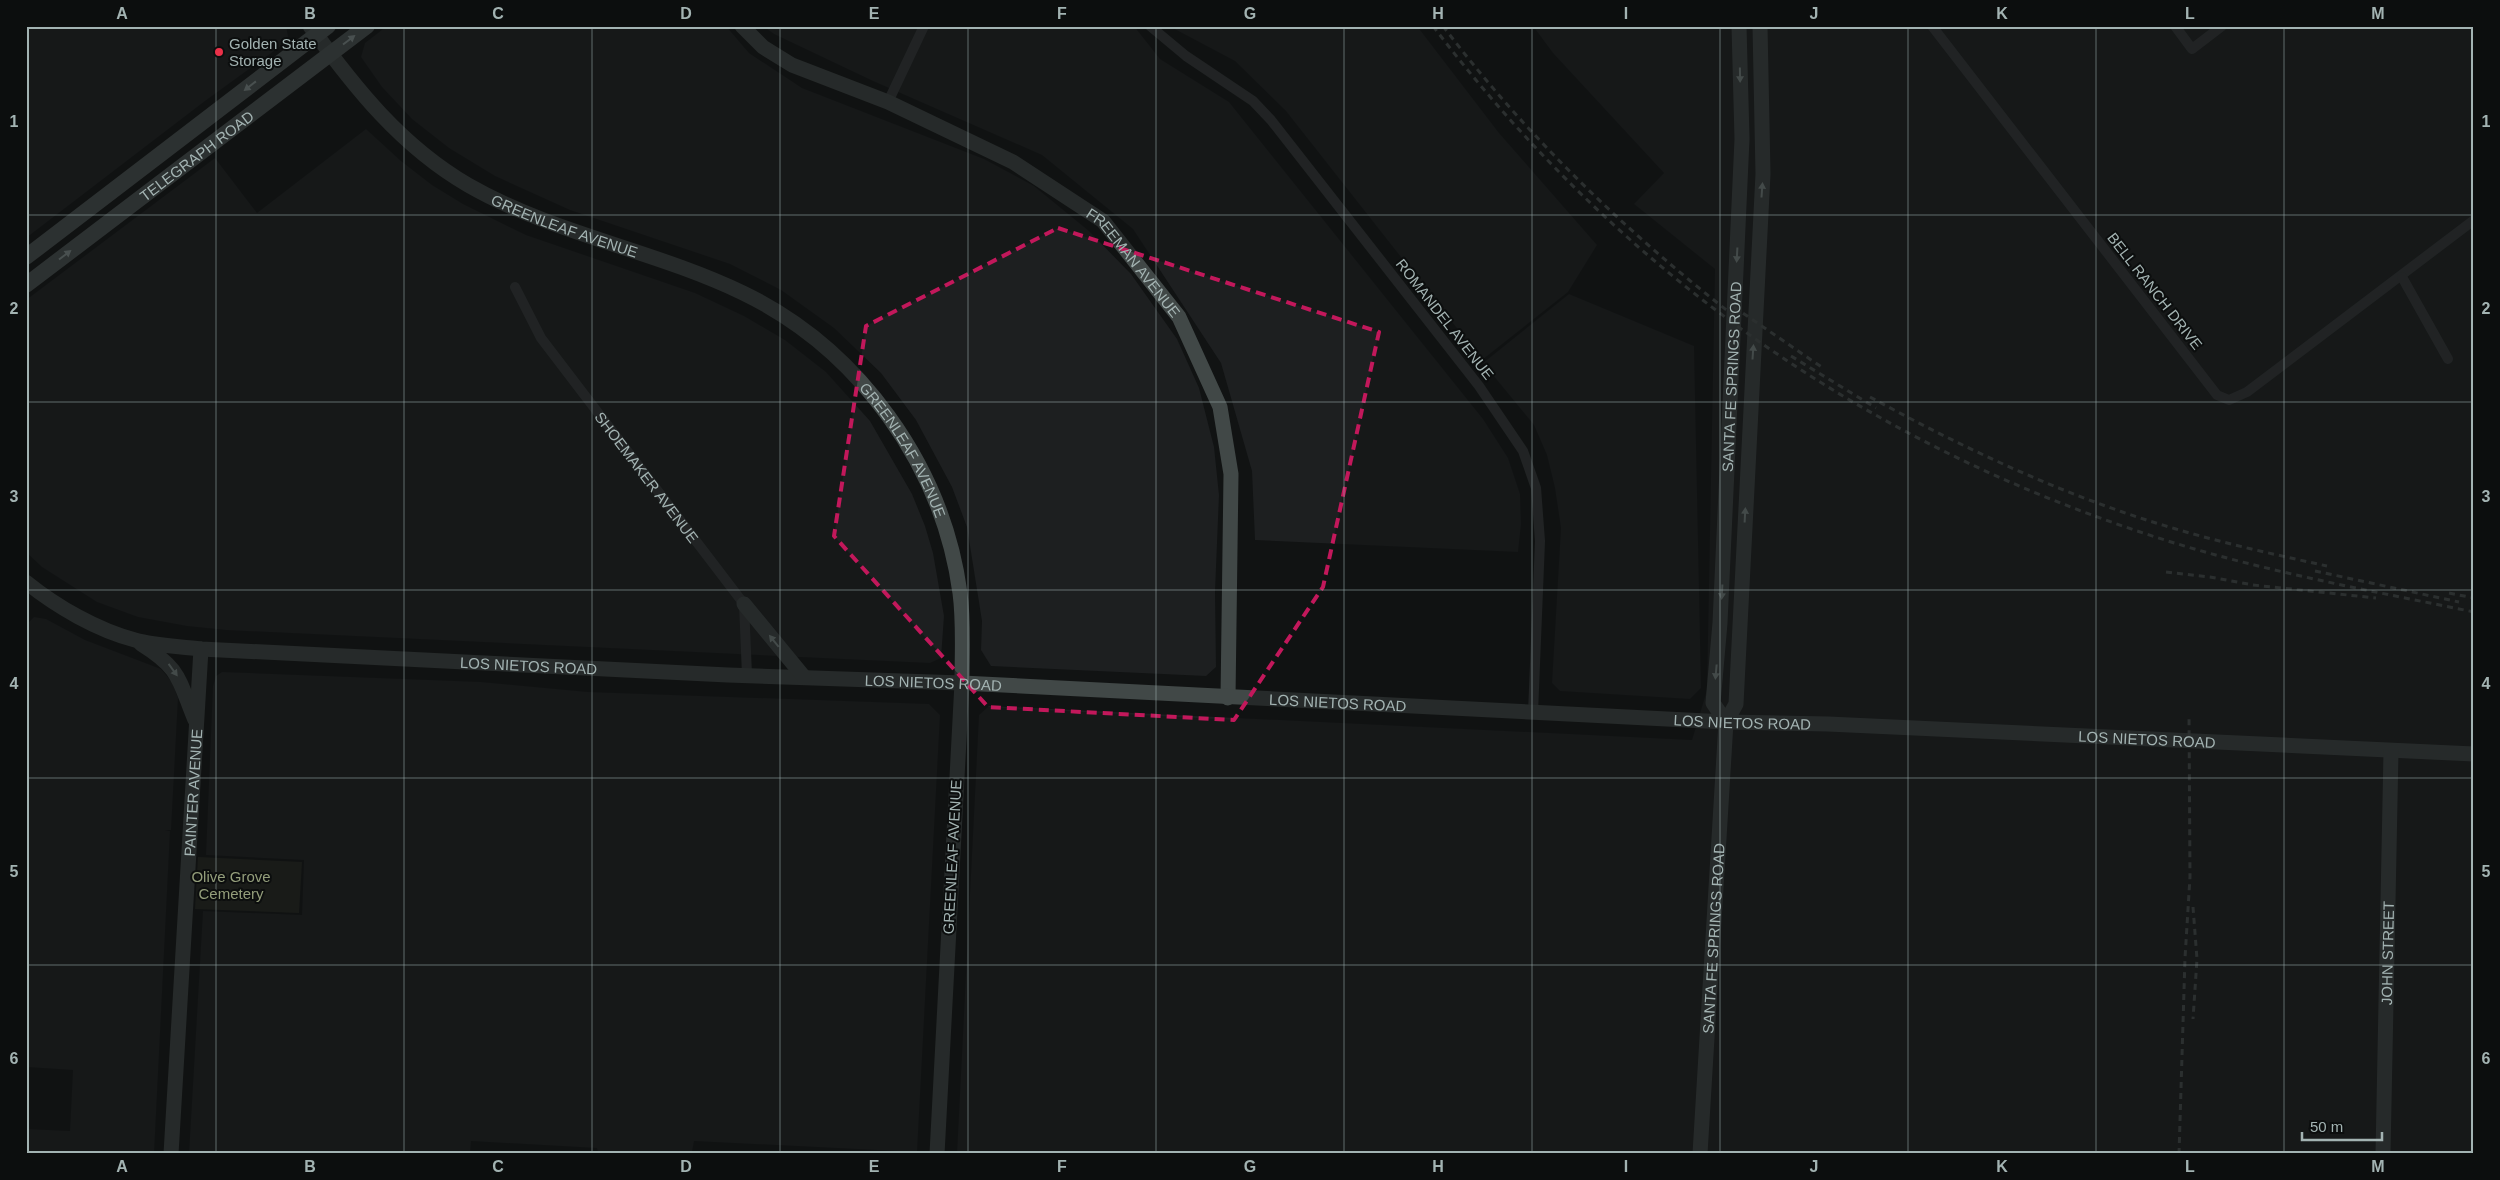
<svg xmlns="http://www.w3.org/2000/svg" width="2500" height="1180" font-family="Arial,sans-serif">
<rect width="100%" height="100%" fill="#111313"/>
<path fill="#1d1f20" d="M26 26H286L288 36 285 43 205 101 26 238Z
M387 26H726L749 53 802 88 984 159 1034 186 1089 231 1131 274 1177 339 1199 388 1214 447 1219 495 1215 592 1216 667 1206 676 991 666 981 650 982 621 967 527 952 487 916 420 881 373 834 328 781 290 730 264 570 210 495 176 449 148 412 119 382 87 361 57 365 43Z
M763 26H1134L1160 59 1229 102 1483 419 1508 458 1520 494 1521 524 1518 552 1255 540 1252 471 1221 363 1133 229 1042 155 873 81 774 34Z
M1169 26H1417L1499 133 1597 245 1568 292 1482 360 1286 111 1235 61Z
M1533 26H2474V1154H957L979 715 989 706 1692 740 1707 690 1715 269 1634 204 1664 173 1553 53Z
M366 129 401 161 432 185 463 204 526 235 695 293 744 316 785 340 826 372 870 421 912 494 925 526 933 553 944 616 941 658 930 663 226 630 187 626 138 617 97 602 42 567 26 552V300L215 158 257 213Z
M1569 294 1694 346 1701 688 1690 699 1560 691 1552 683 1561 528 1555 488 1547 455 1534 425 1483 363Z
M34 617 46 619 85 640 161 669 172 682 178 698 171 830H165L170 831 154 1154H26V1129L70 1131 73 1070 27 1067 29 1004 26 1056V625Z
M222 672 481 682 588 692 929 704 940 715 917 1152 694 1141 692 1152H598L597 1148 471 1141 470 1154H189L203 911 302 915 304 860 206 855 213 686 216 676Z"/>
<path fill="#252720" d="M198 857 302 862 299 913 195 909Z"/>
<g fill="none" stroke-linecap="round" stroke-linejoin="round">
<g stroke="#35393a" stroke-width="10">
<path d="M1150 26 1186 56 1253 101 1271 120 1479 386 1523 451 1536 488 1540 541 1533 713"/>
<path d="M1932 26 2217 395 2229 400 2247 392 2474 220"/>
<path d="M2175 26 2192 49 2222 26"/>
<path d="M888 102 924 26"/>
<path d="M2402 277 2448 359"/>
<path id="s1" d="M515 287 541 338 744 604 747 675"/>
</g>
<g stroke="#414847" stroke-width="15">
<path id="s2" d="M310 26C355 88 401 146 468 185 553 234 654 250 743 293 859 349 943 466 960 593 964 623 962 653 962 683L937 1154"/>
<path id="s3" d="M742 26 763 47 792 65 888 102 1013 162 1103 221 1179 317 1220 407 1231 474 1228 698"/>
<path id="s4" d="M26 582C57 607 97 630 135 640 156 646 179 646 201 649L728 675 962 683 1726 722 1828 724 2474 754"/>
<path d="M744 604 804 677"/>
<path d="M141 644C181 669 178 679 195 720"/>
<path id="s5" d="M1726 722 1713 703 1720 623 1742 139 1739 26"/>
<path id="s6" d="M171 1154 201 649"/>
<path id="s7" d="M1700 1154 1726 722 1736 704 1763 174 1760 26"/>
<path id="s8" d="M2383 1154 2391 751"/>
</g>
<g stroke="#4f5757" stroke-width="16">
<path d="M26 257 328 26"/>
<path id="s9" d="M26 285 367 26"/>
</g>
<path stroke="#4c5352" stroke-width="3" stroke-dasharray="6 5" stroke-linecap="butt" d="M1433 26C1623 276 1869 447 2168 541 2267 572 2372 591 2474 612
M1443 26C1527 137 1628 234 1738 319
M1734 307 1823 368
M1791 356 1876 408
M1870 397C1967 450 2069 498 2176 529 2226 544 2277 555 2327 566
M2315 571 2459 602
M2166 572 2210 577 2253 585 2376 598
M2449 593 2474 598
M2193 907 2197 959 2193 1019
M2179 1154 2185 958 2190 877 2189 715"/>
</g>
<defs><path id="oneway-solid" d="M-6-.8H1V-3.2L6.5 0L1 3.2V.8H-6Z" transform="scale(1.25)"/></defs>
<g fill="#8e9c9b">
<use href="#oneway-solid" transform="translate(349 40) rotate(-37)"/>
<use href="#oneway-solid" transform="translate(250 86) rotate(142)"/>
<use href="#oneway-solid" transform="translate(65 255) rotate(-37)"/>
</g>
<g fill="#818e8d">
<use href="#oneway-solid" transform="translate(1740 75) rotate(89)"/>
<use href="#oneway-solid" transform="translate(1762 190) rotate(-86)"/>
<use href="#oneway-solid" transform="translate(1737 255) rotate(93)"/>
<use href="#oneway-solid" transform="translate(1753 352) rotate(-86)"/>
<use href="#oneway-solid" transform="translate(1745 515) rotate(-87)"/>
<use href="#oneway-solid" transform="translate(1722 592) rotate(93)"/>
<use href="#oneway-solid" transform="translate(774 641) rotate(-129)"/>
<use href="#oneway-solid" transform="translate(173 670) rotate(54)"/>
<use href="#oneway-solid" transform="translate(1716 672) rotate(95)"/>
</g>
<path d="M0 0H2500V1180H0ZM1058 228 1379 332 1323 587 1234 720 988 707 834 536 866 326Z" fill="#111313" fill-opacity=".55" fill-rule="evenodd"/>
<path fill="none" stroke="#c2185b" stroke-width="4" stroke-dasharray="10 6" stroke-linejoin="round" d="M1058 228 1379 332 1323 587 1234 720 988 707 834 536 866 326Z"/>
<path fill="none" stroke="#a3b3b2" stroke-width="1" stroke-opacity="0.55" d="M216 26V1154M404 26V1154M592 26V1154M780 26V1154M968 26V1154M1156 26V1154M1344 26V1154M1532 26V1154M1720 26V1154M1908 26V1154M2096 26V1154M2284 26V1154M26 215H2474M26 402H2474M26 590H2474M26 778H2474M26 965H2474"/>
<circle fill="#eb3149" stroke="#0c0e0e" stroke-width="2" cx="219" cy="52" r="5"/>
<g text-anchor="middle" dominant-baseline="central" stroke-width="4" stroke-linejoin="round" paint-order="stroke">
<g font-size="15" fill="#a3b3b2" stroke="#0c0e0e" text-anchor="start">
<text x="229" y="43">Golden State<tspan x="229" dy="17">Storage</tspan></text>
</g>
<g font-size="15" fill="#a3b3b2" stroke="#0c0e0e">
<text stroke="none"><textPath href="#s9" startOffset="214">TELEGRAPH ROAD</textPath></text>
<text stroke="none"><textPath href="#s2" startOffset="331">GREENLEAF AVENUE</textPath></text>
<text stroke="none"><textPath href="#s3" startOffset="464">FREEMAN AVENUE</textPath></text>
<text transform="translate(2155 291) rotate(52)">BELL RANCH DRIVE</text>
<text transform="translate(1445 319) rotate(52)">ROMANDEL AVENUE</text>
<text stroke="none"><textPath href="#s5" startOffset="350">SANTA FE SPRINGS ROAD</textPath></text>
<text stroke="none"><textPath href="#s2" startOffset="751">GREENLEAF AVENUE</textPath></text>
<text stroke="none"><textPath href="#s1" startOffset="232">SHOEMAKER AVENUE</textPath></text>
<text stroke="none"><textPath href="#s4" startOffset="519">LOS NIETOS ROAD</textPath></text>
<text stroke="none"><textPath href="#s4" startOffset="924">LOS NIETOS ROAD</textPath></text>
<text stroke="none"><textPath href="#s4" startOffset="1329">LOS NIETOS ROAD</textPath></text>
<text stroke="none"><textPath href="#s4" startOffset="1734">LOS NIETOS ROAD</textPath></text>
<text stroke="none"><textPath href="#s4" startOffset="2139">LOS NIETOS ROAD</textPath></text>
<text stroke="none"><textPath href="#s6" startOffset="362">PAINTER AVENUE</textPath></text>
<text transform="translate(952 857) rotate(-87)">GREENLEAF AVENUE</text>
<text stroke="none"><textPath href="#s7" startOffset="216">SANTA FE SPRINGS ROAD</textPath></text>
<text stroke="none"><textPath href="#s8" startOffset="201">JOHN STREET</textPath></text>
</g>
<g font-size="15" fill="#949e7b" stroke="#0c0e0e">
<text x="231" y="876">Olive Grove<tspan x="231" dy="17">Cemetery</tspan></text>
</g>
</g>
<rect width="2500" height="1180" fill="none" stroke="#0c0e0e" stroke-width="55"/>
<path d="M2302 1132v8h80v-8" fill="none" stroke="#a3b3b2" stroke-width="2.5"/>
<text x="2310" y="1132" font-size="15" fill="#a3b3b2" stroke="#0c0e0e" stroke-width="4" paint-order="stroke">50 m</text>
<rect x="28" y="28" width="2444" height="1124" fill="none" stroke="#a3b3b2" stroke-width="2"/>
<g font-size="16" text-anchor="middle" font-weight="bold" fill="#a3b3b2">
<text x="122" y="19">A</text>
<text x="310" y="19">B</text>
<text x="498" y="19">C</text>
<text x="686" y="19">D</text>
<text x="874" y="19">E</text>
<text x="1062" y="19">F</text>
<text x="1250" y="19">G</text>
<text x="1438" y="19">H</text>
<text x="1626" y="19">I</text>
<text x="1814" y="19">J</text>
<text x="2002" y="19">K</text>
<text x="2190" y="19">L</text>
<text x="2378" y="19">M</text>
<text x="14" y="127">1</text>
<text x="2486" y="127">1</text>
<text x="14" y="314">2</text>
<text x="2486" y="314">2</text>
<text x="14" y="502">3</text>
<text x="2486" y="502">3</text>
<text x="14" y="689">4</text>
<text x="2486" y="689">4</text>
<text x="14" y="877">5</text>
<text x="2486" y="877">5</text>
<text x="14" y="1064">6</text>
<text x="2486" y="1064">6</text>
<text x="122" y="1172">A</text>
<text x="310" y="1172">B</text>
<text x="498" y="1172">C</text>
<text x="686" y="1172">D</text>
<text x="874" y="1172">E</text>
<text x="1062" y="1172">F</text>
<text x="1250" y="1172">G</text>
<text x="1438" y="1172">H</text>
<text x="1626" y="1172">I</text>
<text x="1814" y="1172">J</text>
<text x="2002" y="1172">K</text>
<text x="2190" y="1172">L</text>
<text x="2378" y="1172">M</text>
</g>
</svg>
